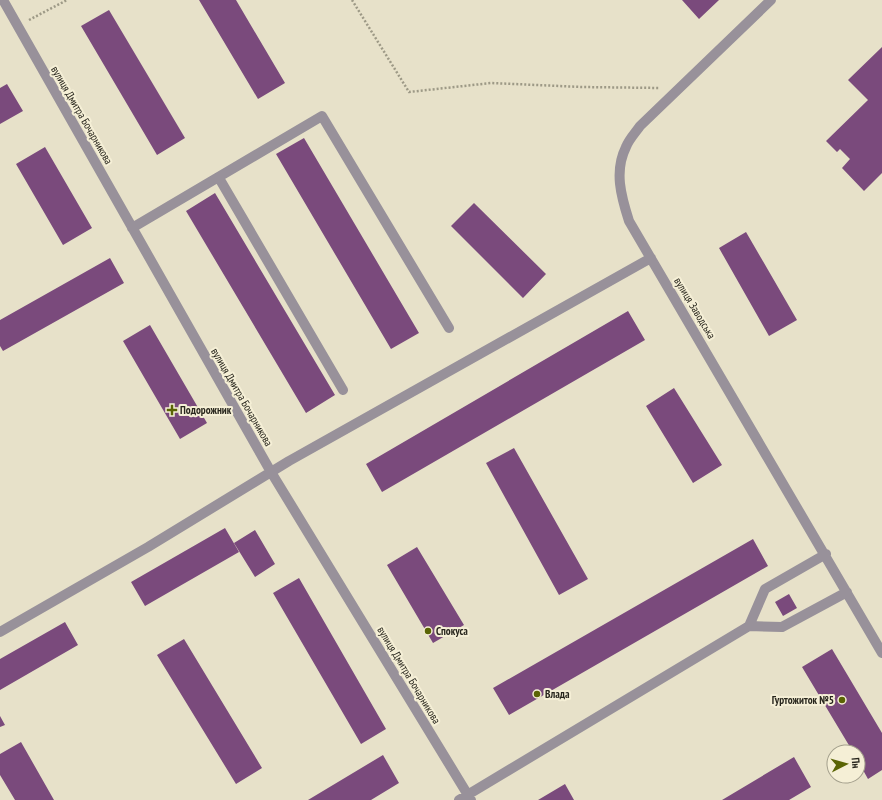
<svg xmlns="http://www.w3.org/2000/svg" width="882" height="800" font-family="'PT Sans Narrow',sans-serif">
<rect width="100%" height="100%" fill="#e7e1c9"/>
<path fill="#7a4a7c" d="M199 0H236L285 83 258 99Z
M682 0H719L699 19Z
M109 10 185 138 157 155 81 26Z
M882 47V173L864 191 842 168 850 159 840 149 837 152 826 141 868 100 848 80Z
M7 84 23 111 0 124V88Z
M304 138 419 333 391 349 276 154Z
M45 147 92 228 63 245 16 164Z
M215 193 335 395 306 413 186 211Z
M474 203 546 274 523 298 451 226Z
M746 232 797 320 769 336 719 248Z
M110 258 124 283 3 351 0 346V320Z
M628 311 645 340 382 492 366 464Z
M150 325 207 423 180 439 123 341Z
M674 388 722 465 693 483 646 406Z
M514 448 588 579 559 595 486 463Z
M225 528 239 552 145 606 131 582Z
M255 530 275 564 255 577 234 543Z
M753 539 768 566 509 715 493 688Z
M417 547 464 625 433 643 387 565Z
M299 578 386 729 361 744 273 593Z
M789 594 797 608 783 616 775 602Z
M65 622 78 645 0 690V659Z
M184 639 262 768 236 784 157 655Z
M832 649 882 733V770L868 779 858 761V752H853L802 667Z
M0 716 5 725 0 727Z
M21 742 54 800H15L0 775V754Z
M383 755 399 783 371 800H308Z
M794 757 811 787 789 800H722Z
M565 784 574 800H538Z"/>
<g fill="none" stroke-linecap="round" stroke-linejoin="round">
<path stroke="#9d9986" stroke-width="2.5" stroke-dasharray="2 2" stroke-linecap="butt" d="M352 0 409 92 491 83 582 87 660 88
M29 20 67 0"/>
<path stroke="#98919a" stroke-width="10" d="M3 0 271 472 471 800
M771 0 640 126C636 132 629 139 626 147 614 171 621 196 629 221L882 653
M219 178 343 390
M132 228 322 116 449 328
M749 626 782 627 847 592
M0 632 148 547 289 461 651 258
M459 800 749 626 765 589 826 554"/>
</g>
<g fill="#5a6404" stroke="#f5efd6" stroke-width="1.5">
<path d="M170 404h4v4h4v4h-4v4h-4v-4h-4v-4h4z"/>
<circle cx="428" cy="631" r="4"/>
<circle cx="537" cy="694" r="4"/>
<circle cx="842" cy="700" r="4"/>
</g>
<g text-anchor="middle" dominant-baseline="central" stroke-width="4" stroke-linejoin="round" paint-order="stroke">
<g font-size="11" fill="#28261d" stroke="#f5efd6">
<text transform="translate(82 115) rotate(60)">вулиця Дмитра Бочарникова</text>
<text transform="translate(695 308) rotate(59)">вулиця Заводська</text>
<text transform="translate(242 397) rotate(60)">вулиця Дмитра Бочарникова</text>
<text transform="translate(409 675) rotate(59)">вулиця Дмитра Бочарникова</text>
</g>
<g font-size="11" font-weight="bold" fill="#28261d" stroke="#f5efd6" text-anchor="start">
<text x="180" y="410">Подорожник</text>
<text x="436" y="631">Спокуса</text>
<text x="545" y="694">Влада</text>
<text x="834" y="700" text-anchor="end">Гуртожиток №5</text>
</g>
</g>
<g transform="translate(846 764) rotate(84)"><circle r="19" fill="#f5efd6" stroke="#a39f8c"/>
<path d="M0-3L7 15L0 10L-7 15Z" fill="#5a6404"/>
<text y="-6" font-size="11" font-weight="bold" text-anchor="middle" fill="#28261d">Пн</text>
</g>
</svg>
